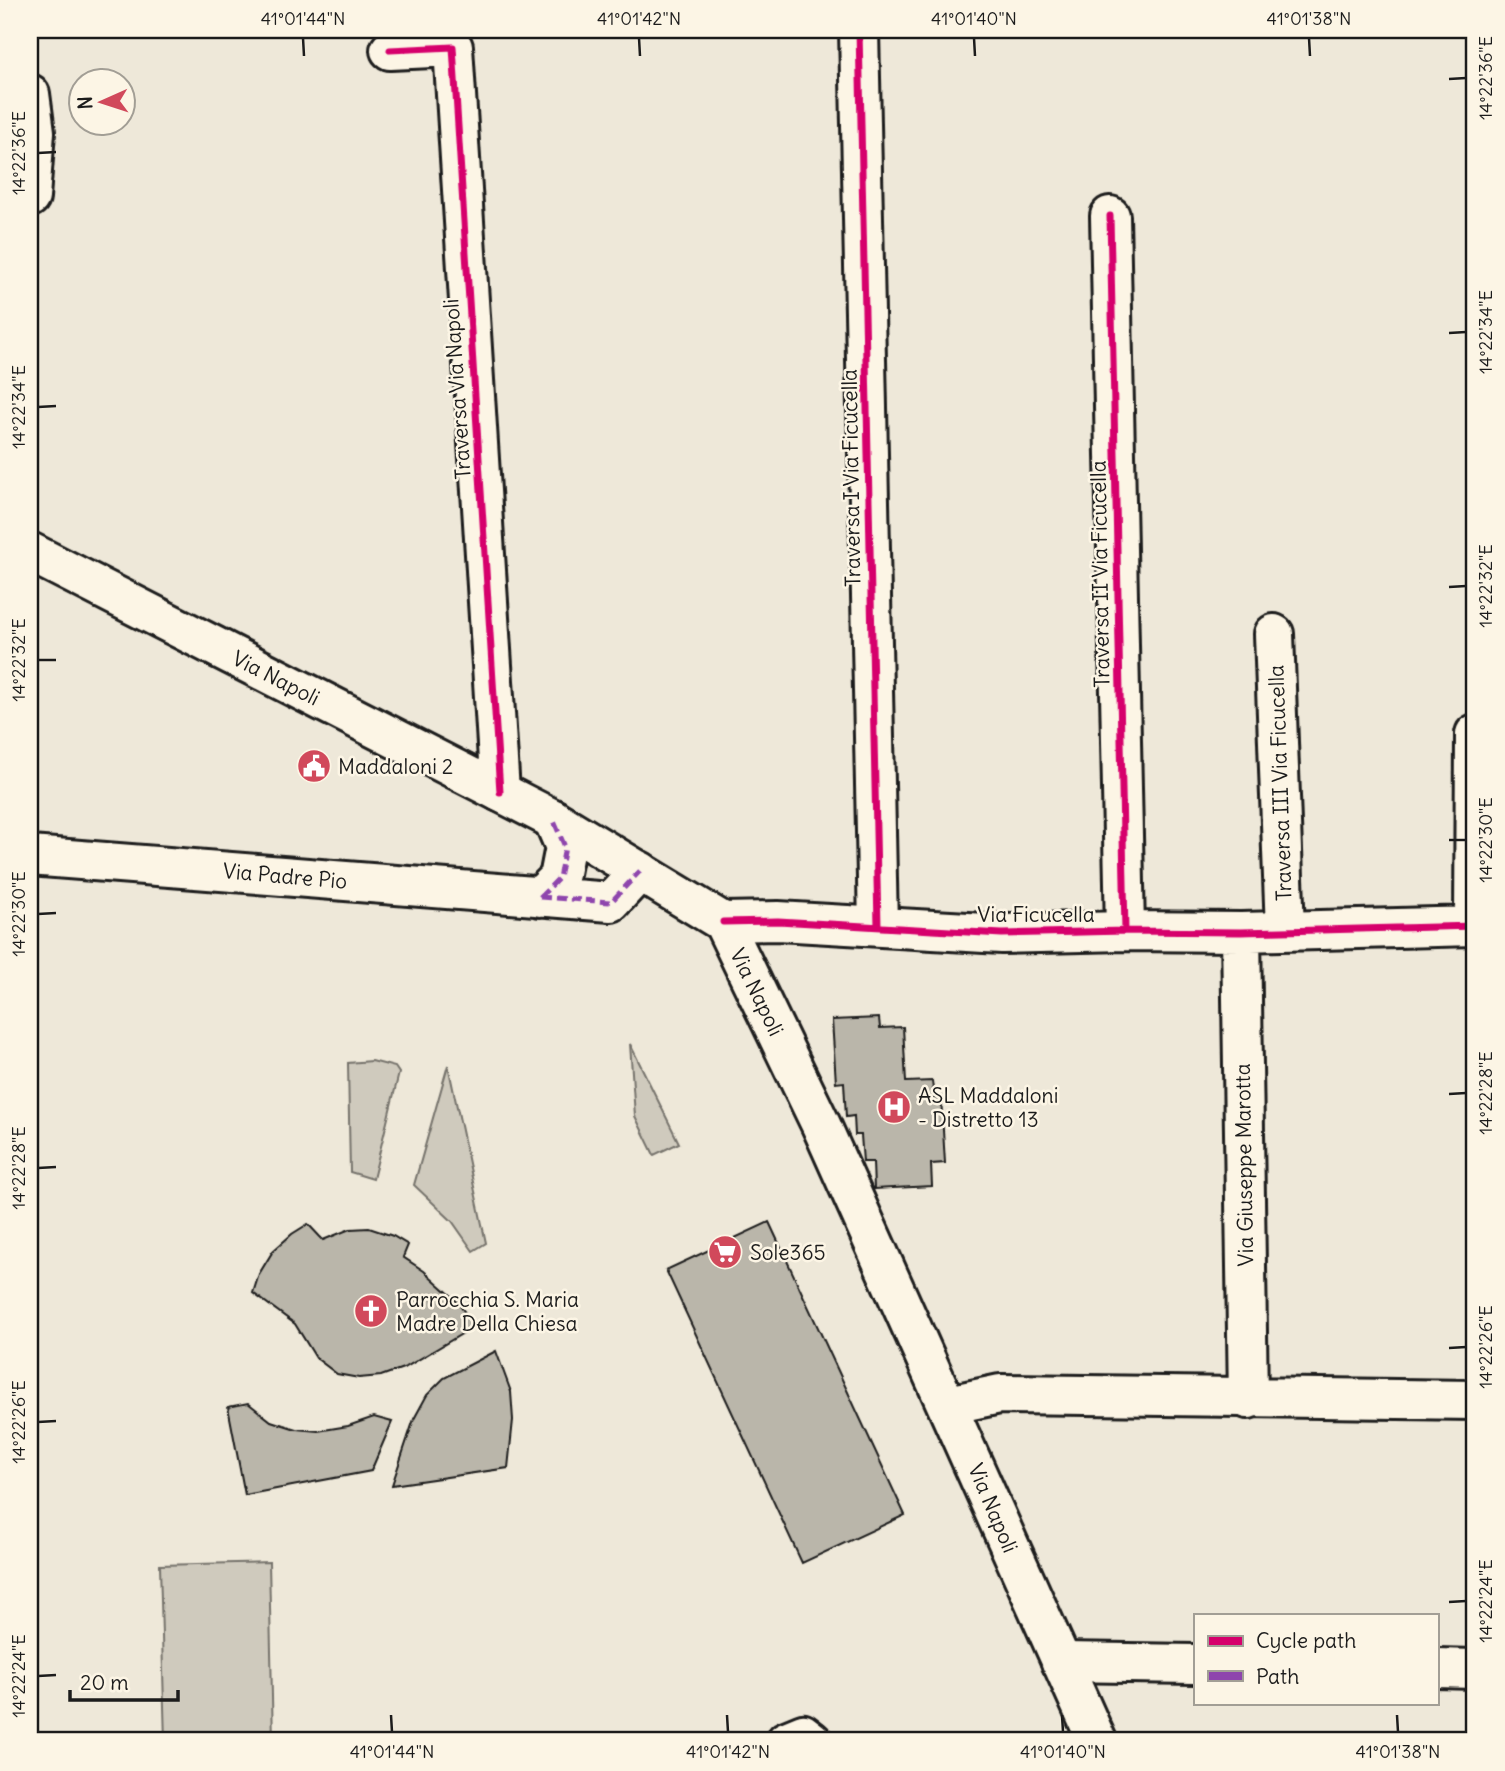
<svg xmlns="http://www.w3.org/2000/svg" width="1505" height="1771" font-family="Delius,sans-serif">
<rect width="100%" height="100%" fill="#eee8d9"/>
<filter id="ink" filterUnits="userSpaceOnUse"><feTurbulence type="fractalNoise" baseFrequency=".0143" numOctaves="2"/><feDisplacementMap in="SourceGraphic" scale="14" xChannelSelector="R" yChannelSelector="G"/><feConvolveMatrix kernelMatrix="1 2 1 2 8 2 1 2 1" color-interpolation-filters="sRGB"/></filter>
<g filter="url(#ink)">
<path fill="#cfcabd" stroke="#76736c" stroke-width="2" d="M630 1044 679 1143 654 1155 635 1116Z
M372 1061 395 1067 399 1073 373 1179 350 1172 348 1063Z
M448 1065 486 1243 473 1251 452 1221 414 1185Z
M269 1562 273 1741H165L160 1565Z"/>
<path fill="#bab6aa" stroke="#1c1c1c" stroke-width="2" d="M879 1018 880 1028 903 1027 906 1082 932 1081 934 1098 941 1097 945 1163 931 1164 932 1186 874 1189 873 1162H863L861 1135H855L854 1116 846 1117 844 1082 836 1083 832 1020Z
M769 1222 905 1515 802 1563 666 1270Z
M308 1224 323 1240 350 1229 369 1228 393 1236 408 1245 403 1257 424 1271 454 1298 475 1326 406 1367 381 1376 359 1378 337 1374 316 1358 295 1324 253 1293 259 1274 273 1251 292 1234Z
M496 1351 511 1392 513 1420 508 1468 392 1485 414 1419 427 1395 444 1378Z
M248 1403 271 1421 296 1429 318 1431 348 1426 374 1417 392 1422 371 1471 245 1495 228 1407Z"/>
<g fill="none" stroke-linecap="round" stroke-linejoin="round">
<g stroke="#1c1c1c" stroke-width="44">
<path id="minor" d="M859 30 878 926
M390 50 453 47 500 792
M30 94 35 132 30 197
M1110 216 1125 931
M1274 634 1285 931
M30 856 611 902 640 871
M540 897 559 878 565 847 553 819
M723 922 778 921 1002 934 1125 931 1241 932 1475 926
M1474 926 1475 734
M1241 932 1248 1399
M948 1405 1000 1394 1475 1400
M1061 1662 1195 1664
M1437 1668 1475 1669
M786 1741 803 1734 812 1741"/>
</g>
<g stroke="#1c1c1c" stroke-width="44">
<path id="major" d="M30 552 553 819 723 922 821 1125 1097 1741"/>
</g>
<use href="#minor" stroke="#fcf5e5" stroke-width="38"/>
<use href="#major" stroke="#fcf5e5" stroke-width="38"/>
<path stroke="#8e44ad" stroke-width="5" stroke-dasharray="10 5" stroke-linecap="butt" d="M540 897 611 902 640 871
M540 897 559 878 565 847 553 819"/>
<g stroke="#fcf5e5" stroke-width="11">
<path id="cycleway" d="M859 30 878 926
M390 50 453 47 500 792
M1110 216 1125 931
M723 922 778 921 1002 934 1125 931 1241 932 1475 926"/>
</g>
<use href="#cycleway" stroke="#d6006c" stroke-width="7"/>
</g>
</g>
<path fill="none" stroke="#1c1c1c" stroke-width="2.5" d="M303 38 304 56M639 38 640 56M974 38 975 56M1309 38 1310 56M1449 79 1466 78M38 153 56 152M1449 333 1466 332M38 407 56 406M1449 587 1466 586M38 660H56M1449 840H1466M38 914 56 913M1449 1094 1466 1093M38 1168 56 1167M1449 1348 1466 1347M38 1422 56 1421M1449 1602 1466 1601M38 1676 56 1675M391 1715 392 1732M727 1715 728 1732M1062 1715 1063 1732M1397 1715 1398 1732"/>
<defs>
<g id="civic-disc" transform="scale(1.75)"><circle r="9.5" fill="#d1495b" stroke="#fcf5e5"/><path d="M-.6-6.5H3V-4.5H.6V-3L4-1V1h2V6H-6V1h2V-1L-.6-3ZM-1.2 2.5V6h2.4V2.5Z" fill="#fff"/></g>
<g id="hospital-disc" transform="scale(1.75)"><circle r="9.5" fill="#d1495b" stroke="#fcf5e5"/><path d="M-5-5h3v3.5h4V-5h3V5h-3V1.5h-4V5h-3Z" fill="#fff"/></g>
<g id="supermarket-disc" transform="scale(1.75)"><circle r="9.5" fill="#d1495b" stroke="#fcf5e5"/><path d="M-6-5.5h2.5l.6 2H6L4.5 2H-2.5L-4.4-4H-6ZM-1.5 3.2a1.3 1.3 0 1 0 .1 0ZM3 3.2a1.3 1.3 0 1 0 .1 0Z" fill="#fff"/></g>
<g id="church-disc" transform="scale(1.75)"><circle r="9.5" fill="#d1495b" stroke="#fcf5e5"/><path d="M-1.2-6h2.4v3.5h3.3v2.4h-3.3V6h-2.4V-.1h-3.3v-2.4h3.3Z" fill="#fff"/></g>
</defs>
<g fill-rule="evenodd">
<use href="#civic-disc" x="314" y="766"/>
<use href="#hospital-disc" x="894" y="1107"/>
<use href="#supermarket-disc" x="725" y="1252"/>
<use href="#church-disc" x="371" y="1311"/>
</g>
<g text-anchor="middle" dominant-baseline="central" stroke-width="5" stroke-linejoin="round" paint-order="stroke">
<g font-size="21" fill="#1c1c1c" stroke="#fcf5e5">
<text transform="translate(457 389) rotate(-94)">Traversa Via Napoli</text>
<text transform="translate(851 478) rotate(-91)">Traversa I Via Ficucella</text>
<text transform="translate(1100 574) rotate(-91)">Traversa II Via Ficucella</text>
<text transform="translate(276 678) rotate(27)">Via Napoli</text>
<text transform="translate(1280 783) rotate(-92)">Traversa III Via Ficucella</text>
<text transform="translate(285 876) rotate(5)">Via Padre Pio</text>
<text x="1036" y="914">Via Ficucella</text>
<text transform="translate(757 992) rotate(64)">Via Napoli</text>
<text transform="translate(1244 1165) rotate(-91)">Via Giuseppe Marotta</text>
<text transform="translate(993 1508) rotate(67)">Via Napoli</text>
</g>
<g font-size="21" fill="#1c1c1c" stroke="#fcf5e5" text-anchor="start">
<text x="338" y="766">Maddaloni 2</text>
<text x="918" y="1095">ASL Maddaloni<tspan x="918" dy="24">- Distretto 13</tspan></text>
<text x="750" y="1252">Sole365</text>
<text x="396" y="1299">Parrocchia S. Maria<tspan x="396" dy="24">Madre Della Chiesa</tspan></text>
</g>
</g>
<rect width="1505" height="1771" fill="none" stroke="#fcf5e5" stroke-width="77"/>
<rect x="1194" y="1614" width="245" height="91" fill="#fcf5e5" stroke="#a29e95" stroke-width="2"/>
<rect x="1208" y="1636" width="35" height="10" fill="#d6006c" stroke="#a29e95" stroke-width="2"/>
<text x="1256" y="1648" font-size="21" fill="#1c1c1c">Cycle path</text>
<rect x="1208" y="1671" width="35" height="10" fill="#8e44ad" stroke="#a29e95" stroke-width="2"/>
<text x="1256" y="1684" font-size="21" fill="#1c1c1c">Path</text>
<g transform="translate(102 102) rotate(267)"><circle r="33" fill="#fcf5e5" stroke="#a29e95" stroke-width="2"/>
<path d="M0-5L12 26L0 18L-12 26Z" fill="#d1495b"/>
<text y="-10" font-size="19" font-weight="bold" text-anchor="middle" fill="#1c1c1c">N</text>
</g>
<path d="M70 1690v10h108v-10" fill="none" stroke="#1c1c1c" stroke-width="3.5"/>
<text x="80" y="1690" font-size="21" fill="#1c1c1c" stroke="#fcf5e5" stroke-width="5" paint-order="stroke">20 m</text>
<rect x="38" y="38" width="1428" height="1694" fill="none" stroke="#1c1c1c" stroke-width="2.5"/>
<g font-size="18" text-anchor="middle" fill="#1c1c1c">
<text x="303" y="25">41°01'44"N</text>
<text x="639" y="25">41°01'42"N</text>
<text x="974" y="25">41°01'40"N</text>
<text x="1309" y="25">41°01'38"N</text>
<text transform="translate(1486 78) rotate(-90)" y="6">14°22'36"E</text>
<text transform="translate(19 153) rotate(-90)" y="6">14°22'36"E</text>
<text transform="translate(1486 332) rotate(-90)" y="6">14°22'34"E</text>
<text transform="translate(19 407) rotate(-90)" y="6">14°22'34"E</text>
<text transform="translate(1486 586) rotate(-90)" y="6">14°22'32"E</text>
<text transform="translate(19 660) rotate(-90)" y="6">14°22'32"E</text>
<text transform="translate(1486 840) rotate(-90)" y="6">14°22'30"E</text>
<text transform="translate(19 914) rotate(-90)" y="6">14°22'30"E</text>
<text transform="translate(1486 1093) rotate(-90)" y="6">14°22'28"E</text>
<text transform="translate(19 1168) rotate(-90)" y="6">14°22'28"E</text>
<text transform="translate(1486 1347) rotate(-90)" y="6">14°22'26"E</text>
<text transform="translate(19 1422) rotate(-90)" y="6">14°22'26"E</text>
<text transform="translate(1486 1601) rotate(-90)" y="6">14°22'24"E</text>
<text transform="translate(19 1676) rotate(-90)" y="6">14°22'24"E</text>
<text x="392" y="1758">41°01'44"N</text>
<text x="728" y="1758">41°01'42"N</text>
<text x="1063" y="1758">41°01'40"N</text>
<text x="1398" y="1758">41°01'38"N</text>
</g>
</svg>
